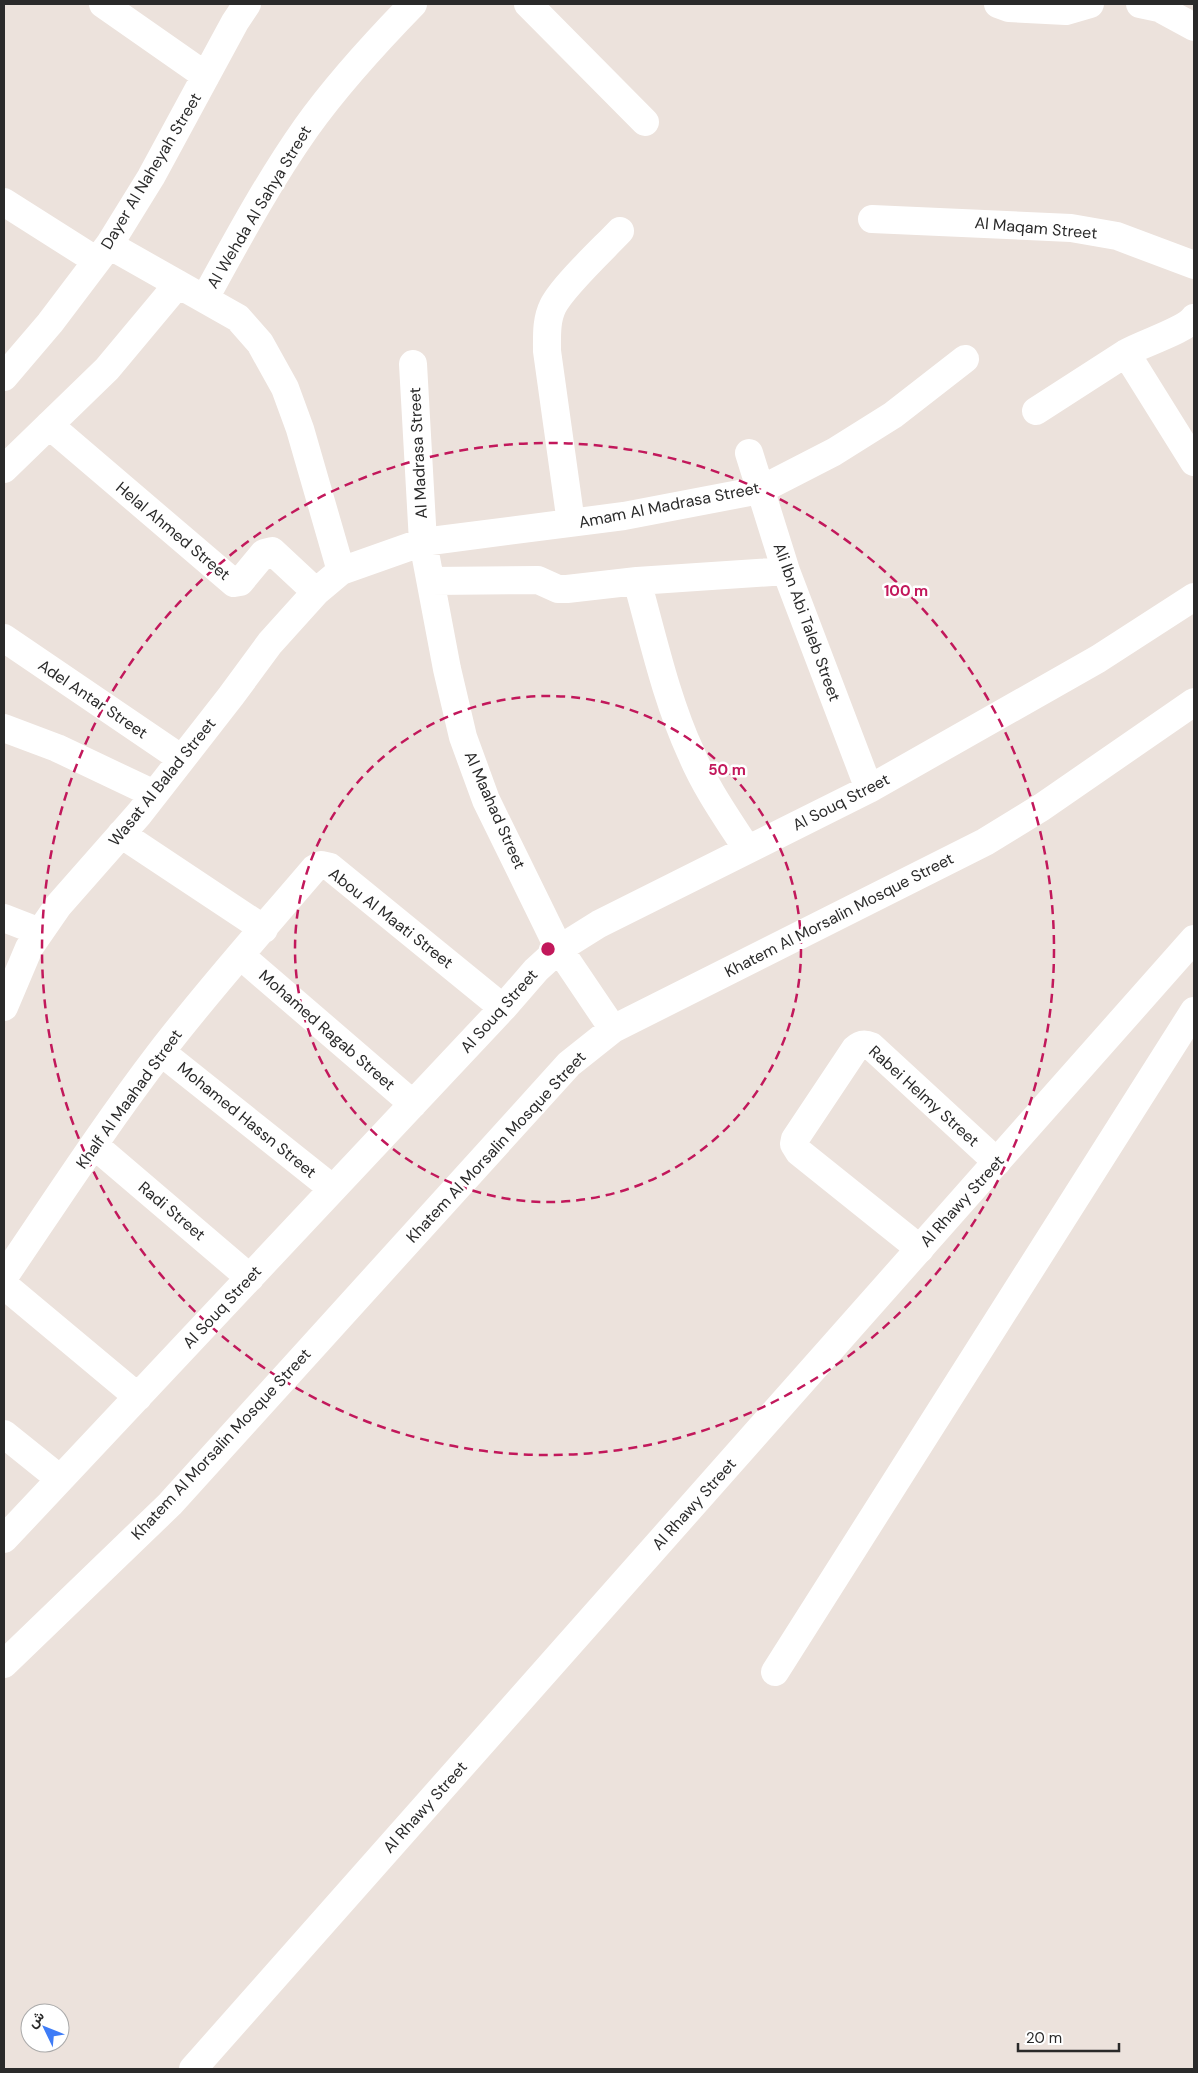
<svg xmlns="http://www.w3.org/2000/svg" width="1198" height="2073" font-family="'DM Sans',Vazirmatn,sans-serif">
<rect width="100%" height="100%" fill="#ece2dc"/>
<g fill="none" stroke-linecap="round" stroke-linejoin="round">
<path stroke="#fff" stroke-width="28" d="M103 4 206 76
M528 4 645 122
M998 4 1009 8 1066 11 1090 4
M1140 4 1159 8 1194 27
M4 202 97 261
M872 219 1071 228 1117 236 1194 265
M109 245 238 318 260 343 285 388 300 429 341 571
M205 298C237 240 268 182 306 128 338 83 375 43 413 4
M1126 353 1194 462
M413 364 423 542 447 669 463 737 486 800 559 949 613 1029
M4 377 50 323 109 245 151 177 235 22 247 4
M1036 411 1126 353C1143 343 1184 331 1194 318
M49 425 234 583 240 582 264 553 272 551 316 592
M749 453 786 571 869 789
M4 469 107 369 178 284
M571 523 547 351C547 336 546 320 553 306 563 286 603 249 620 231
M431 581 538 580 558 589H567L637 581 786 571
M637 581C653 638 666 699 691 753 705 787 727 818 747 849
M4 638 182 759
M4 728 57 748 154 794
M121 834 264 929
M4 918 40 932
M241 956 413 1104
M4 1007 29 948 58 906 139 814 231 696 270 643 316 592 341 571 423 542 624 516 760 490 834 452 893 415 965 359
M161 1052 333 1189
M94 1145 250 1278
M920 1249 799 1152 794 1144 795 1139 855 1049C860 1044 864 1043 871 1046L997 1162
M4 1277C55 1202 105 1125 160 1053 209 989 262 930 314 869L321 865 330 867 503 1008
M4 1285 138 1397
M4 1434 60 1479
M4 1539 503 1008 536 970 559 949 599 924 869 789 1098 659 1194 597
M4 1664 170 1504 569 1064 613 1029 985 842 1042 807 1194 702
M775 1672 1194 1011"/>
<path stroke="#fff" stroke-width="28" d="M193 2069 1194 939"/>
</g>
<g fill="none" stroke="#c2185b" stroke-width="2.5" stroke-dasharray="9 6">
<circle cx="548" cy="949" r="253"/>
<circle cx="548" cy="949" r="506"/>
</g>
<g text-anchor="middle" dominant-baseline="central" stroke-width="5" stroke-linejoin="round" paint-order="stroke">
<g font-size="16" fill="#2a2a2a" stroke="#fff">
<text transform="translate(151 171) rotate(-59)">Dayer Al Naheyah Street</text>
<text transform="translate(259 207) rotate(-59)">Al Wehda Al Sahya Street</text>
<text transform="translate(1036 228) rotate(5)">Al Maqam Street</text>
<text transform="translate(418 453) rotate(-93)">Al Madrasa Street</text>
<text transform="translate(669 505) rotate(-11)">Amam Al Madrasa Street</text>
<text transform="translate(173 531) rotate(40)">Helal Ahmed Street</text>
<text transform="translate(807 622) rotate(70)">Ali Ibn Abi Taleb Street</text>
<text transform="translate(93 699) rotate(34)">Adel Antar Street</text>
<text transform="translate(162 782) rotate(-51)">Wasat Al Balad Street</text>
<text transform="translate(841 802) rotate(-27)">Al Souq Street</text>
<text transform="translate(495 810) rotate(66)">Al Maahad Street</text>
<text transform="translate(839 915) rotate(-27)">Khatem Al Morsalin Mosque Street</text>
<text transform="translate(391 918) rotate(38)">Abou Al Maati Street</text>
<text transform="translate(499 1011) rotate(-48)">Al Souq Street</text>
<text transform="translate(327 1030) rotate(41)">Mohamed Ragab Street</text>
<text transform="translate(924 1096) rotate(42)">Rabei Helmy Street</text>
<text transform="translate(129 1099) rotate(-54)">Khalf Al Maahad Street</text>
<text transform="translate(247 1120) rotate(39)">Mohamed Hassn Street</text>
<text transform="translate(496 1147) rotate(-47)">Khatem Al Morsalin Mosque Street</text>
<text transform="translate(962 1201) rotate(-48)">Al Rhawy Street</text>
<text transform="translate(172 1211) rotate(40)">Radi Street</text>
<text transform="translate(222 1307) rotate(-47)">Al Souq Street</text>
<text transform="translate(221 1444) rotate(-47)">Khatem Al Morsalin Mosque Street</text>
<text transform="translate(694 1504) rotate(-48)">Al Rhawy Street</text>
<text transform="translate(425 1807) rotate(-48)">Al Rhawy Street</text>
</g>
</g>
<circle cx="548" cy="949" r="8" fill="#c2185b" stroke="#fff" stroke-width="2.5"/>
<g font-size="15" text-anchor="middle" font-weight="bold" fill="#c2185b" stroke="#fff" stroke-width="5" stroke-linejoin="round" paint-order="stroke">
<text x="906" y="596">100 m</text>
<text x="727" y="775">50 m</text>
</g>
<rect width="1198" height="2073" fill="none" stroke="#2a2a2a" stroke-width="10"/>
<g transform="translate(45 2028) rotate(313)"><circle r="24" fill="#ffffff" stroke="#aaaaaa"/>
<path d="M0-4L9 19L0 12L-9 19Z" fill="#3e7cf7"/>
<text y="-8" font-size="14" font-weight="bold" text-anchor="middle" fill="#2a2a2a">ش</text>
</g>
<path d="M1018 2043v8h101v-8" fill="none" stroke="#2a2a2a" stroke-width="2.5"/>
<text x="1026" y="2043" font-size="15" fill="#2a2a2a" stroke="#ffffff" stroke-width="4" paint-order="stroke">20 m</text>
</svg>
